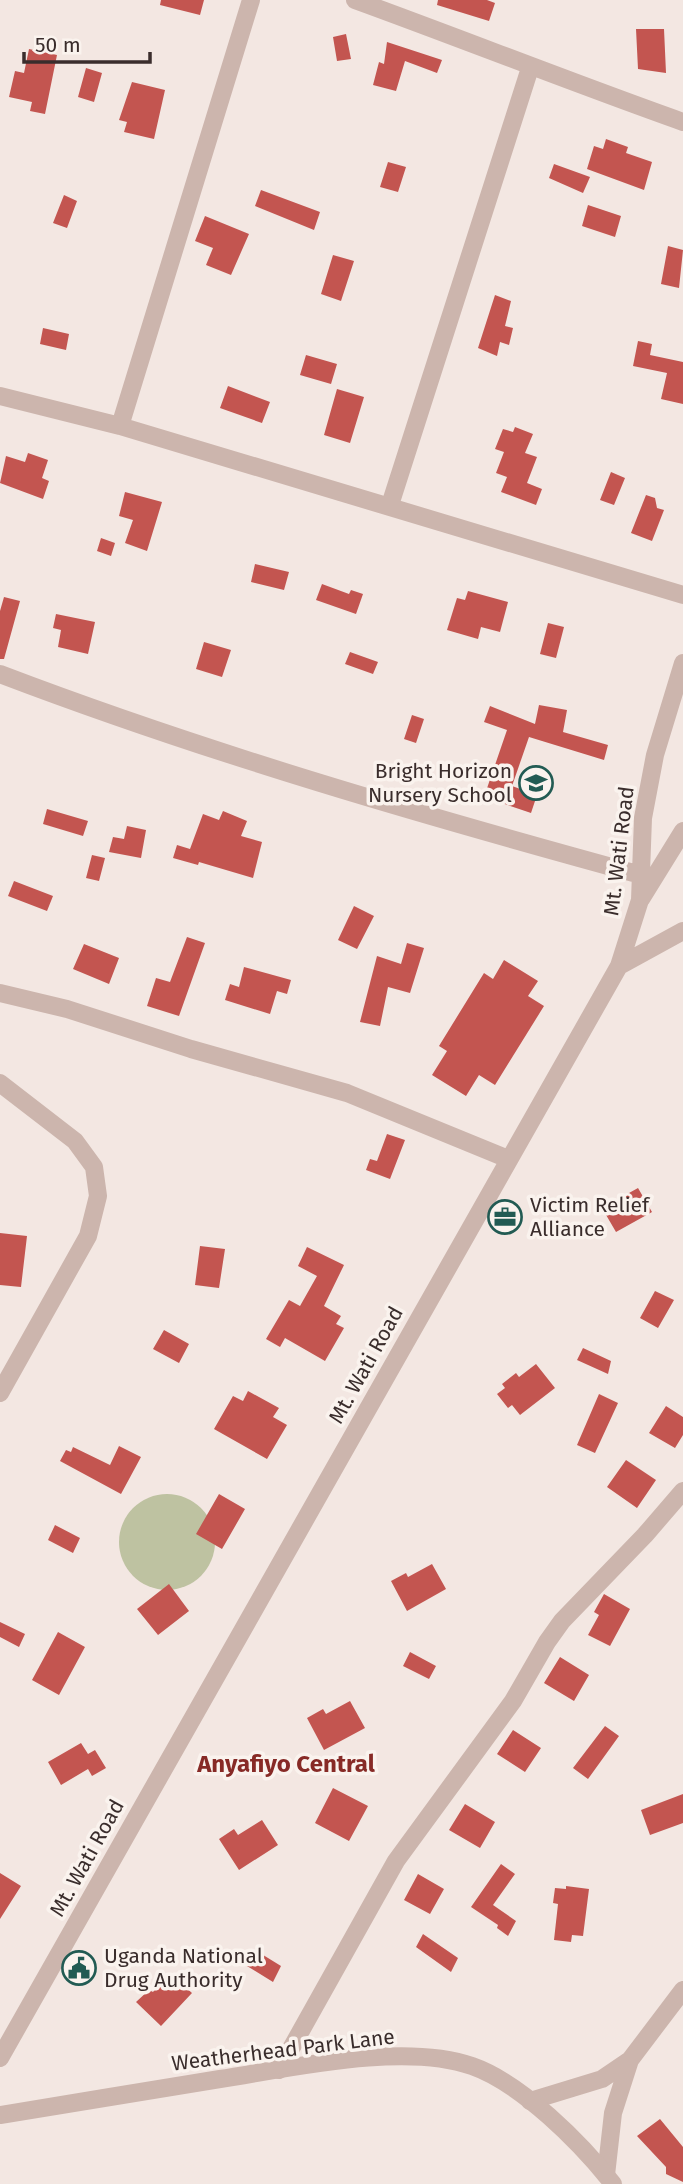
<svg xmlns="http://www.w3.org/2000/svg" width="683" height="2184" font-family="'Fira Sans',sans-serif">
<rect width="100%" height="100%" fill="#f3e7e2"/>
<path fill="#bec2a1" d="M119 1542a48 48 0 1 1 96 0a48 48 0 1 1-96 0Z"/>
<path fill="#c35550" d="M161 0H204L200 15 160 5Z
M438 0H487L495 3 489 21 437 5Z
M636 29H664L666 73 638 69Z
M346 34 351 59 337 61 333 37Z
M387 42 442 60 437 73 405 61 396 91 373 85 379 62 384 64Z
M29 49 57 55 45 114 30 111 32 102 9 97 15 71 24 73Z
M86 68 102 73 94 102 78 97Z
M132 82 165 90 154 139 124 132 127 122 119 120Z
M606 139 628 147 626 153 652 162 644 190 587 169 594 146 603 149Z
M388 162 406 167 398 192 380 187Z
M554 164 590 177 583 193 549 178Z
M261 190 320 212 314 230 255 206Z
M64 195 77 201 67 228 53 223Z
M588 205 621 216 615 237 582 226Z
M205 216 249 234 231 275 206 265 213 248 195 241Z
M668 246 683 250 679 288 661 284Z
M333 255 354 261 341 301 321 294Z
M495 295 511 301 505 326 513 328 509 345 500 342 497 356 478 348Z
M43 328 69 334 66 350 40 344Z
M638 341 652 344 650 355 683 362V404L661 399 667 373 633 366Z
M306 355 337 364 331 384 300 375Z
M228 386 270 402 262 423 220 408Z
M337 389 364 397 350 443 324 435Z
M515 427 533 434 525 453 537 457 527 483 542 489 536 505 501 492 507 477 496 473 504 452 495 449 503 429 513 432Z
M28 453 48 460 42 478 49 481 43 499 0 483 6 456 25 462Z
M611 472 625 478 614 505 600 500Z
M125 492 162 502 147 551 125 543 133 520 119 516Z
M646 495 655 498 657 508 664 510 652 541 631 533Z
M101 538 115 543 111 556 97 551Z
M255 564 289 572 284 590 251 582Z
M322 584 349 594 351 590 363 594 356 614 316 600Z
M468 591 508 602 500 632 481 627 478 639 447 630 457 598 465 600Z
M4 597 20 601 4 659H0V611Z
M56 614 95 622 88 654 58 647 61 630 53 628Z
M548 623 564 627 556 658 540 654Z
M204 642 231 650 222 677 196 669Z
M350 652 378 662 373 674 345 664Z
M539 705 567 710 563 732 608 745 604 760 529 737 512 786 537 795 531 813 484 797 507 730 484 722 490 706 535 724Z
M412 715 424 719 416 743 404 739Z
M47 809 88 821 83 836 43 824Z
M223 811 247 821 241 836 262 842 253 878 199 862 198 865 173 858 177 845 190 849 203 814 219 820Z
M127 826 146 830 141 858 109 852 113 837 124 839Z
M92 855 105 858 99 881 86 878Z
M14 881 53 896 47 911 8 896Z
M354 906 374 916 357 949 338 940Z
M187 937 205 943 179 1016 147 1006 156 978 170 982Z
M407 943 424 948 410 993 388 987 380 1026 360 1022 377 956 401 964Z
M84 944 119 958 109 984 73 969Z
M504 960 538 981 528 996 544 1006 495 1085 479 1075 466 1096 432 1075 447 1051 439 1046 484 973 493 979Z
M244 967 291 980 287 994 277 991 270 1014 225 1000 230 984 239 987Z
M387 1134 405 1140 390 1179 366 1170 370 1159 377 1161Z
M638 1188 652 1212 616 1232 602 1208Z
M0 1233 27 1236 21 1287 0 1285Z
M200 1246 225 1249 219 1288 195 1285Z
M307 1247 344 1265 324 1306 341 1316 336 1324 344 1328 325 1361 285 1338 280 1347 266 1339 289 1300 300 1306 317 1276 298 1266Z
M655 1291 674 1300 658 1328 640 1318Z
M164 1330 189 1344 179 1363 153 1349Z
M583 1348 611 1361 608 1374 577 1360Z
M536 1364 555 1388 520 1415 512 1405 508 1408 497 1394 505 1388 502 1384 516 1373 519 1377Z
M248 1391 279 1408 273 1417 287 1425 267 1459 214 1429 233 1396 243 1401Z
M599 1394 618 1403 595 1453 577 1445Z
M666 1406 683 1417V1435L675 1448 649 1433Z
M119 1446 141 1457 121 1494 60 1461 66 1450 71 1452 73 1447 110 1465Z
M626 1460 656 1480 637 1508 607 1487Z
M219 1494 245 1509 222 1549 196 1534Z
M55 1525 80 1538 73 1553 48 1540Z
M432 1564 446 1589 407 1611 391 1581 406 1573 408 1577Z
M169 1584 189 1611 158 1635 137 1609Z
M604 1594 630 1609 610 1646 588 1635 599 1615 594 1612Z
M0 1622 25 1634 19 1647 0 1637Z
M58 1632 85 1647 59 1695 32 1680Z
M410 1652 436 1666 429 1679 403 1666Z
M560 1657 589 1675 574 1701 544 1683Z
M350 1701 365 1728 324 1750 307 1718 323 1709 326 1714Z
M605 1726 619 1736 588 1779 573 1768Z
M513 1730 541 1748 525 1772 497 1754Z
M81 1743 88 1754 95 1750 106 1768 92 1776 88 1769 61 1785 48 1762Z
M333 1788 368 1806 349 1841 315 1823Z
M683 1794V1823L650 1835 641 1810Z
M465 1804 495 1822 480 1848 449 1830Z
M262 1820 278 1845 239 1870 219 1839 234 1829 238 1835Z
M501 1864 515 1874 493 1905 516 1921 508 1936 497 1928 498 1925 471 1907Z
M0 1873 21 1886 0 1919Z
M418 1874 444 1889 430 1914 404 1900Z
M566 1886 589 1889 583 1936 572 1935 571 1942 554 1940 558 1904 553 1903 555 1888 566 1889Z
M423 1934 458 1958 451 1972 416 1947Z
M255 1950 281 1966 273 1982 247 1966Z
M169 1973 192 1993 161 2026 136 2002 149 1990 153 1992Z
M660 2119 683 2147V2182L666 2174V2167L637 2136Z"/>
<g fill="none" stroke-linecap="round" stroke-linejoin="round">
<path stroke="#ccb5ad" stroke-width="18" d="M355 0C465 40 573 83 683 122
M0 396 120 426 683 595
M120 426 251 0
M390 505 530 68
M0 674C210 754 425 816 641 875
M641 899 683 831
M619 966 683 931
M0 993 67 1009 191 1049 347 1093 508 1159
M0 1083 75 1141 94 1167 98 1196 88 1236 0 1393
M0 2058 619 966 640 900 643 818 655 755 683 663
M279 2070 396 1861 513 1701 547 1642 562 1621 645 1535 683 1491
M530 2101 602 2079 630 2060
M606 2175 613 2113 630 2060 683 1990"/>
<path stroke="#ccb5ad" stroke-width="18" d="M0 2115C73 2103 147 2091 220 2079 291 2068 404 2042 472 2066 521 2083 581 2143 613 2184"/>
</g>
<defs>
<g id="school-ring" transform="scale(1.75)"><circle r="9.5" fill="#faf3ee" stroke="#225b53" stroke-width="1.5"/><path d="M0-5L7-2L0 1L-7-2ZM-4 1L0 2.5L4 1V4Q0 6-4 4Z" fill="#225b53"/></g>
<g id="office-ring" transform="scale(1.75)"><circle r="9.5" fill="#faf3ee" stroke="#225b53" stroke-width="1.5"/><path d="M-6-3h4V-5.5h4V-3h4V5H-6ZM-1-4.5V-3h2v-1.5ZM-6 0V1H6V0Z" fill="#225b53"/></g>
<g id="civic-ring" transform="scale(1.75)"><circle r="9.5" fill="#faf3ee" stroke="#225b53" stroke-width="1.5"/><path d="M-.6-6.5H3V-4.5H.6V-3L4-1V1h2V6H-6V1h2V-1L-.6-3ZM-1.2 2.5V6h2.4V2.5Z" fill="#225b53"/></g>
</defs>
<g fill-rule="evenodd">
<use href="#school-ring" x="536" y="783"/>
<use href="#office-ring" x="505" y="1217"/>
<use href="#civic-ring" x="79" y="1968"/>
</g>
<g text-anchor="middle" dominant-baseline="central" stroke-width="7" stroke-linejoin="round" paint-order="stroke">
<g font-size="21" fill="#3a2d2c" stroke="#faf3ee" text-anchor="start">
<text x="512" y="771" text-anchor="end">Bright Horizon<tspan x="512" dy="24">Nursery School</tspan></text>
<text x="530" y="1205">Victim Relief<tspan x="530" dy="24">Alliance</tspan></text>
<text x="104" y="1956">Uganda National<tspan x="104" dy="24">Drug Authority</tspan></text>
</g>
<g font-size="21" fill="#3a2d2c" stroke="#faf3ee">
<text transform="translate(619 851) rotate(-83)">Mt. Wati Road</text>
<text transform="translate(366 1365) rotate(-61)">Mt. Wati Road</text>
<text transform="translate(87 1858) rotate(-61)">Mt. Wati Road</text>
<text transform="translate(283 2050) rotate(-7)">Weatherhead Park Lane</text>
</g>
<g font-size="24" font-weight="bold" fill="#872a26" stroke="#faf3ee">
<text x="286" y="1764">Anyafiyo Central</text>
</g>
</g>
<path d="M24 52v10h126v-10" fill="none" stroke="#3a2d2c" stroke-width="3.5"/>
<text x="35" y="52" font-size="21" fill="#3a2d2c" stroke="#faf3ee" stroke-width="5" paint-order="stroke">50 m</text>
</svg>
